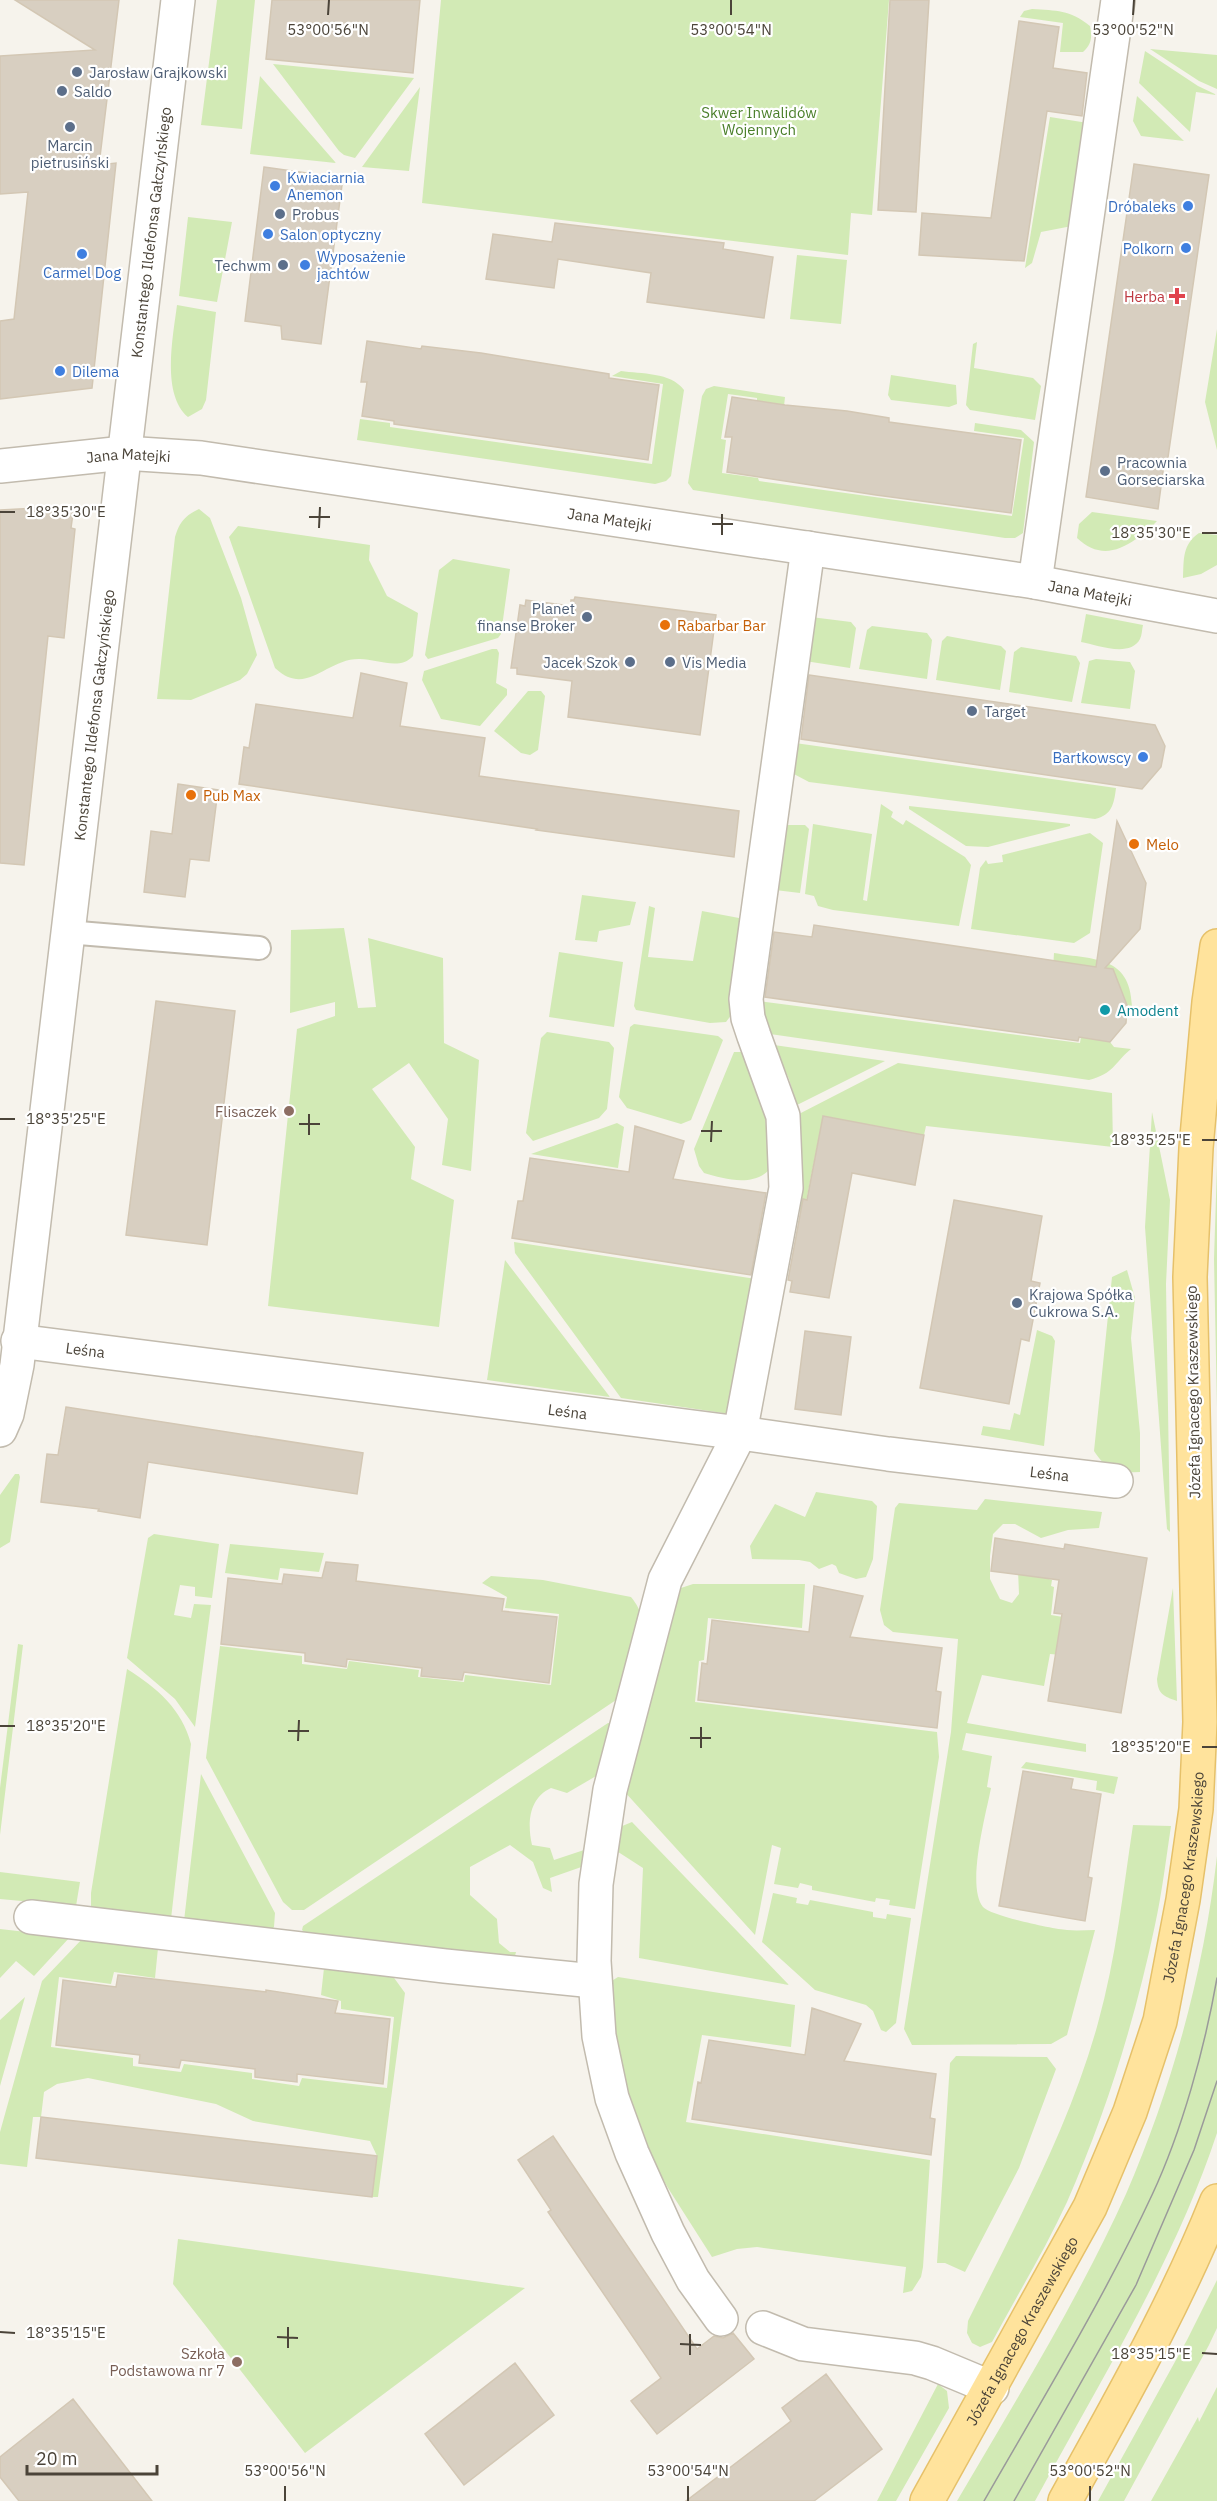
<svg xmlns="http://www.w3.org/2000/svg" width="1217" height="2501" font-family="'IBM Plex Sans',sans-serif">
<rect width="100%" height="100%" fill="#f6f3ec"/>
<path fill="#d2eab5" d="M217 0H255L242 129 201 125Z
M441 0H889L872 215 851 213 848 255 422 203Z
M1032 9C1057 11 1069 9 1090 26 1092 37 1092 44 1083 52H1060L1063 23 1020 17 1024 11Z
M1150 49 1217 55V89L1199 81Z
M1145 51 1198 86 1217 95 1196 92 1190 132 1139 83Z
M273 64 414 78 355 158 344 155 339 151Z
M260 76 336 163 250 154Z
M420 87 409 171 362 167Z
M1137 96 1184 141 1141 136 1133 121Z
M1050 117 1088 123 1072 226 1041 232 1032 263 1025 268Z
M188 217 232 222 217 302 179 296Z
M797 255 847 260 841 324 790 319Z
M177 305 216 312 206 400 202 409 188 417C161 394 173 337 177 305Z
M1217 329V450L1205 402Z
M977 342 974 368 1033 378 1041 386 1035 420 970 410 966 405 973 344Z
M621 371C641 374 671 372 684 390L671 476 666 481 655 484 357 440 360 419 390 423V427L652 464 663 384 612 376Z
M891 375 956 385 957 404 949 407 891 400 888 395Z
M714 386 785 397 784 406 757 402V398L728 394 721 439 726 440 722 473 758 478 759 481 1012 516 1024 438 974 431 975 423 1021 430 1034 442 1023 533 1015 538H1005L693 490 688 483 702 396 706 389Z
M199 509 210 518 241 598 257 655 247 674 240 680 191 700 157 699 175 537C180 521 185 516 199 509Z
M1092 512 1157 521 1144 534 1142 531 1134 535 1136 539C1115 554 1096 556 1077 538L1079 524Z
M238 526 370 545 369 560 387 596 418 613 413 656C400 671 377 659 360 659 326 658 307 698 275 668L229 537Z
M1199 533 1217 535V565L1201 574 1183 578C1184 559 1182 545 1199 533Z
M453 559 510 569 501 634 498 638 428 659 425 655 439 570Z
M1086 614 1143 625C1142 629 1142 635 1140 639 1130 658 1097 645 1081 642Z
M811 617 851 622 856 628 850 668 805 661Z
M872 626 927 633 932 640 927 679 859 669 867 630Z
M947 636 1001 646 1006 651 1000 690 936 680 942 641Z
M1021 647 1076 656 1080 663 1072 702 1009 692 1014 652Z
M492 649H497L499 653 496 683 507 689V695L480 726 441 719 422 680 424 671Z
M1096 659 1130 662 1135 671 1130 709 1081 703 1089 661Z
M528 691H541L545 696 538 750 530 755 521 753 494 731Z
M795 743 1116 788C1114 804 1112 815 1095 819L809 782 792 773Z
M881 804 893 812 891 817 903 825 906 820 965 857 971 865 959 926 833 910 818 906 814 896 805 894 813 824 872 834 863 900 867 901Z
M909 806 1070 824V826L988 847 966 846 909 809Z
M784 825H805L809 829 800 893 775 890Z
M1090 833 1103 843 1090 933 1074 943 971 929 980 868 986 860 988 864 1003 862 1002 855Z
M582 895 636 902 630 925 599 931 597 942 575 940Z
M649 906 655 908 648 957 693 961 702 911 739 918 744 924 732 1014 726 1022 710 1023 636 1010 634 1006Z
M344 928 358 1008 376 1007 368 938 443 958 444 1043 479 1060 471 1171 442 1165 448 1119 409 1063 372 1089 415 1147 411 1179 454 1200 439 1327 268 1306 297 1029 335 1016V1002L290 1013 291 930Z
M559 952 623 962 614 1027 549 1017Z
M1054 953C1094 960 1130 955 1132 1006L1127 1005 1118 983 1053 969Z
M759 1001 1080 1043 1081 1037 1110 1042 1114 1047 1131 1049C1113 1064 1115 1073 1089 1080L770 1034Z
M634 1024 718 1036 723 1040 691 1120 681 1124 627 1108 619 1097 630 1027Z
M547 1032 609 1042 614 1048 607 1109 599 1118 533 1141 526 1133 541 1038Z
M774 1045 885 1061 797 1105 789 1079Z
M734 1052H743L765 1111 769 1170C753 1187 724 1179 704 1173L699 1166 694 1149Z
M898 1063 1112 1093 1113 1147 926 1126 924 1135 823 1116 804 1212 795 1208 797 1115Z
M1152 1112 1170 1200 1166 1284 1170 1532 1167 1529 1145 1227Z
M617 1123 624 1127 618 1168 531 1154Z
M1217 1165V1408L1214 1259Z
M514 1242 756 1279 730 1414 621 1398 515 1253Z
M505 1260 610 1397 487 1380Z
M1127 1270 1135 1298 1131 1338 1140 1433V1472C1115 1473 1108 1472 1094 1451L1112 1277Z
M1037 1330 1052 1336 1055 1341 1044 1446 981 1435 983 1426 1010 1430 1014 1413 1020 1415Z
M15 1474H19L20 1477 10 1542 0 1548V1495Z
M816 1492 872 1501 877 1506 873 1559 866 1577 856 1579 839 1573 836 1566 832 1564 819 1569 810 1562 799 1560 752 1559 750 1546 775 1504 805 1517Z
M985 1499 1102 1512 1099 1528 1068 1530 1041 1538 1015 1524H1003L993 1534 990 1556V1579L1000 1599 1012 1603 1019 1594 1018 1570 1052 1580 1051 1586 1054 1587 1051 1615 1069 1618 1062 1655 1050 1654 1044 1686 982 1675 967 1723 1086 1744V1752L966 1733 962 1750 992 1756 987 1787 991 1788C986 1814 966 1886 983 1907 991 1916 1053 1929 1067 1930 1077 1931 1086 1930 1095 1930L1067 2035 1051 2044 912 2045 904 2029 951 1732 958 1639 893 1632 884 1625 880 1610 895 1508 899 1503 977 1510Z
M154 1534 219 1544 212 1598 195 1596V1587L180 1585 174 1615 191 1618 194 1604 211 1605 195 1727 175 1699 127 1658 148 1538Z
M230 1544 324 1553 319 1572 280 1568 278 1580 225 1573Z
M491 1576 543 1580 631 1597C636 1603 643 1614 642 1623 642 1638 625 1687 616 1700L304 1910H292L283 1902 206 1758 220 1646 302 1656V1664L347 1669 349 1661 419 1670 418 1677 464 1682 465 1675 551 1685 559 1614 505 1608 507 1597 482 1583Z
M693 1584H805L802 1628 708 1618 704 1660 699 1661 695 1702 937 1732 939 1757 915 1909 889 1905 890 1900 876 1898 875 1902 812 1890V1886L800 1883 798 1888 774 1884 781 1848 772 1845 755 1935 623 1790 674 1597 681 1588Z
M1173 1588 1177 1701C1163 1696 1158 1694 1157 1679Z
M18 1644 23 1645 0 1835V1788Z
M127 1669C157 1688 182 1709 191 1744L171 1919 91 1908V1893Z
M608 1723H614L603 1772 567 1793 551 1788C529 1798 527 1823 532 1845L550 1848 554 1860 587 1849V1865L550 1878 552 1892 543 1888 533 1862 510 1845 470 1867V1895L497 1919 499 1943 510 1952H516L514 1960 308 1936 302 1930 303 1926Z
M1026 1762 1118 1777 1114 1794 1096 1790 1097 1781 1021 1768Z
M201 1774 275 1913 274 1927 270 1931 184 1921Z
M632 1822 789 1985 639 1958 643 1868 612 1848 615 1829Z
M1133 1825 1171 1826C1166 1859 1162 1893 1155 1925 1135 2020 1106 2113 1067 2202 1045 2250 1017 2295 992 2342L980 2347 972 2343 967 2333 968 2321C1015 2226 1070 2126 1098 2023 1116 1959 1123 1891 1133 1825Z
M1217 1856V2133C1174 2263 1100 2381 1035 2501H957C1016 2400 1078 2300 1126 2194 1172 2088 1204 1971 1217 1856Z
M0 1872 80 1882 76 1906 0 1899Z
M773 1893 797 1898 796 1903 808 1905 810 1900 873 1912V1917L886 1919 887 1914 911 1918 896 2023 886 2032 881 2030 873 2011 866 2005 815 1990 762 1942Z
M0 1929 70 1937 34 1976 16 1961 0 1978Z
M84 1937 158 1948 155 1978 114 1972 111 1984 59 1977 51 2047 133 2058V2066L181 2072 184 2064 252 2073V2079L299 2086 302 2078 387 2088 394 2017 341 2009V2001L321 1995 324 1968 392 1975 405 1993 378 2197H372L377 2156 370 2141 253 2121 216 2104 88 2078 57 2084 44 2092 41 2117H33L27 2167 0 2164V2132L42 1981Z
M618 1977 795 2005 791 2047 702 2035 686 2122 930 2160 923 2267 921 2277 912 2291 903 2293 906 2267 757 2247 737 2249 712 2257 668 2188 640 2139 614 2049 610 1982Z
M25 1997 0 2086V2020Z
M956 2056 1047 2057 1056 2069 1019 2168 965 2272 945 2263H937L950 2063Z
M178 2239 525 2288 305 2453 173 2284Z
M1217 2280V2328L1209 2345 1124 2501H1098L1187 2340Z
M938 2384 947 2391 949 2408 896 2501H877Z
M1217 2387V2501H1151L1198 2417 1199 2422Z"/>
<path fill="#d8cfc1" stroke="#d3c7b4" stroke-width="1.5" d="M15 0H119L99 165 116 163 92 388 0 399V321L14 319 28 192 0 194V56L95 50Z
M272 0H420L413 73 266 59Z
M890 0H929L916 212 878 210Z
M1019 21 1059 27 1053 68 1087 73 1082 116 1047 111 1024 261 919 255 922 213 991 218Z
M1134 164 1209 175 1167 464H1164L1158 509 1086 497Z
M264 167 306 173 305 180 342 185 321 344 282 339 281 326 245 321Z
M555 223 724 243 723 249 773 257 764 318 647 302 651 273 558 259 554 288 486 279 493 234 552 242Z
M367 341 421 349 422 346 481 353 609 374V378L659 385 648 460 394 424V421L362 416 367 382H361Z
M732 397 785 405 847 411 889 418V422L1021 440 1011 513 876 495 727 472 732 437H725Z
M74 506 71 528 75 529 64 638 48 636 24 865 0 863V510Z
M575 597 716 615 700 735 568 717 572 681 517 674V668H511L520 605 525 606 526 600 571 606V600H574Z
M361 673 407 683 400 726 485 738 479 776 739 811 734 857 536 830 537 829 239 784 244 747 249 748 256 704 353 718Z
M809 675 1155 725 1165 746 1161 767 1142 789 801 739Z
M178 784 218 790 209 861 190 859 185 897 144 892 151 831 172 834Z
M1117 821 1146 883 1140 929 1105 968 1113 969 1127 1005 1126 1023 1110 1042 1079 1037 1078 1041 765 997 774 932 812 937 814 925 1096 967Z
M156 1001 235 1011 207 1245 126 1235Z
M823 1116 924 1135 915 1185 852 1173 829 1298 790 1292 792 1281 788 1280 803 1199 807 1200Z
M635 1126 684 1141 673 1179 766 1193 751 1275 512 1238 518 1201H523L530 1158 629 1172Z
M954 1200 1042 1216 1031 1281 1040 1283 1029 1341 1021 1339 1009 1404 920 1388Z
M805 1331 851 1337 841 1415 795 1409Z
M66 1407 363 1453 357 1494 148 1462 140 1518 98 1511 99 1509 41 1502 47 1454 58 1455Z
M995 1538 1064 1549 1065 1544 1147 1558 1121 1713 1048 1701 1062 1614 1054 1613 1059 1580 991 1571Z
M326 1562 358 1565 356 1581 504 1599 502 1611 557 1617 549 1683 464 1672 462 1680 421 1676 422 1668 347 1659 346 1667 305 1661V1653L221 1644 228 1578 282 1584 284 1574 322 1578Z
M814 1586 863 1596 850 1637 942 1648 936 1691 941 1692 937 1728 698 1700 702 1663 707 1664 712 1620 809 1632Z
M1023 1771 1073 1779 1071 1789 1101 1794 1088 1877 1092 1878 1085 1921 999 1906Z
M118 1975 266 1992V1990L338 2001 335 2013 390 2019 383 2084 297 2074V2082L255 2077V2069L181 2060 179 2068 139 2063 140 2055 56 2045 63 1980 116 1987Z
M812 2008 861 2024 844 2061 936 2074 930 2118 935 2119 931 2155 692 2119 698 2082 701 2083 709 2040 805 2055Z
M41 2117 377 2156 372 2197 36 2158Z
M553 2136 697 2349 714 2336 723 2338 733 2333 754 2359 657 2434 631 2401 661 2378 548 2212 551 2210 518 2160Z
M515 2363 554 2415 464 2485 425 2434Z
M826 2374 882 2449 814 2501H686L791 2421 782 2408Z
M73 2399 152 2501H19L0 2477V2457Z"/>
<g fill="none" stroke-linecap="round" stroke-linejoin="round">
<g stroke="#c2bbae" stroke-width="26">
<path id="service" d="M67 932 259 948"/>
</g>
<g stroke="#c2bbae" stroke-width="36">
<g id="minor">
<path id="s1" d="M0 466 124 453 201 458 1035 582 1217 616"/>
<path d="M1035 582 1118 0"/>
<path id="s2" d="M18 1341 740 1433 888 1454 1116 1481"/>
<path id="s3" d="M0 1430 7 1414 17 1365 178 0"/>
<path d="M31 1917 445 1966 594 1981"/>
<path d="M721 2319 693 2280 668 2233 632 2153 612 2098 599 2036 594 1961 596 1884 610 1790 665 1580 740 1433 786 1188 783 1116 754 1036 748 1018 746 999 808 548"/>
<path d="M763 2328 803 2344 915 2358 932 2363 992 2388"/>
</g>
</g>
<g stroke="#e6c16a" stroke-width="36">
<g id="primary">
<path id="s4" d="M927 2501 1090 2207 1130 2112 1160 2021 1183 1900 1196 1809 1200 1722 1190 1277 1196 1148 1209 1002 1217 946"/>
<path d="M1065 2501C1119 2403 1175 2306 1217 2201"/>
</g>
</g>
<use href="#service" stroke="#fff" stroke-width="22"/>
<use href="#minor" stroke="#fff" stroke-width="33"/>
<use href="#primary" stroke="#ffe39c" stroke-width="33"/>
<path stroke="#9a9a9a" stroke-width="1.5" d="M984 2501C1042 2400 1103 2300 1152 2195 1182 2131 1205 2047 1217 1978
M1014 2501 1136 2285 1194 2150 1217 2081"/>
</g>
<path fill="none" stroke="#4b4439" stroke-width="2" d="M328 15 329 0M731 15V0M1133 15 1134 0M0 512H15M309 517H330M712 524H733M319 528 320 507M1202 533H1217M722 535V514M0 1119H15M299 1124H320M701 1131H722M309 1135V1114M1202 1140H1217M711 1142 712 1121M0 1726H15M288 1731H309M690 1738H711M298 1741 299 1720M1202 1747H1217M701 1748V1727M0 2332 15 2333M277 2337 298 2338M680 2344 701 2345M288 2348V2327M1202 2353 1217 2354M690 2355V2334M285 2501V2486M688 2501V2486M1090 2501V2486"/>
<g fill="#5c6f8a" stroke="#fff" stroke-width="2">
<circle cx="77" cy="72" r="6"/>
<circle cx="62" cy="91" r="6"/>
<circle cx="70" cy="127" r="6"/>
<circle cx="280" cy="214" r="6"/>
<circle cx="283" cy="265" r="6"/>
<circle cx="1105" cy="471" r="6"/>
<circle cx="587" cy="617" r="6"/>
<circle cx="630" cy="662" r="6"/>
<circle cx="670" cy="662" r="6"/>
<circle cx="972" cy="711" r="6"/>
<circle cx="1017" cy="1303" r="6"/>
</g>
<g fill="#3f7fe0" stroke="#fff" stroke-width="2">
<circle cx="275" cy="186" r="6"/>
<circle cx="1188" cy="206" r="6"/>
<circle cx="268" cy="234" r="6"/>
<circle cx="1186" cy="248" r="6"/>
<circle cx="82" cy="254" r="6"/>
<circle cx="305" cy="265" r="6"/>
<circle cx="60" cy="371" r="6"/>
<circle cx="1143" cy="757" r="6"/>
</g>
<path fill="#e0444e" stroke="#fff" stroke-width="2" d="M1174 287h6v6h6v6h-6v6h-6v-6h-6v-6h6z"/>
<g fill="#e8710a" stroke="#fff" stroke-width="2">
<circle cx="665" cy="625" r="6"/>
<circle cx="191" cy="795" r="6"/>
<circle cx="1134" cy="844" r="6"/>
</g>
<circle fill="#0f9aa8" stroke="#fff" stroke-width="2" cx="1105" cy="1010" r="6"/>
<g fill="#8d6e63" stroke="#fff" stroke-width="2">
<circle cx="289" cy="1111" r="6"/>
<circle cx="237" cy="2362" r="6"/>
</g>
<g text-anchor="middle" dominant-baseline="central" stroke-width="4.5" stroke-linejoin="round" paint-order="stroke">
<g font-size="15" fill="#4e5e75" stroke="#fff" text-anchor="start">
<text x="89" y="72">Jarosław Grajkowski</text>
<text x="74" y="91">Saldo</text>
<text x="70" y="145" text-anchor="middle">Marcin<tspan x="70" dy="17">pietrusiński</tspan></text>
<text x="292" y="214">Probus</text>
<text x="271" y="265" text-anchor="end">Techwm</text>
<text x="1117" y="462">Pracownia<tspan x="1117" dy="17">Gorseciarska</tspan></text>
<text x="575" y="608" text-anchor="end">Planet<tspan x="575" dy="17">finanse Broker</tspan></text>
<text x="618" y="662" text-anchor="end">Jacek Szok</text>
<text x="682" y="662">Vis Media</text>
<text x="984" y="711">Target</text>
<text x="1029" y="1294">Krajowa Spółka<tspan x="1029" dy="17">Cukrowa S.A.</tspan></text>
</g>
<g font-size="15" fill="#4a7f2a" stroke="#fff">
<text x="759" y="112">Skwer Inwalidów<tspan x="759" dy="17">Wojennych</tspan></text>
</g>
<g font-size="15" fill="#366cbe" stroke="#fff" text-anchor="start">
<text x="287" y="177">Kwiaciarnia<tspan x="287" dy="17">Anemon</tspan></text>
<text x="1176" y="206" text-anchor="end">Dróbaleks</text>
<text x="280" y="234">Salon optyczny</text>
<text x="1174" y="248" text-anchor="end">Polkorn</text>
<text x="317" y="256">Wyposażenie<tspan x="317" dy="17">jachtów</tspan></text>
<text x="82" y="272" text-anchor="middle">Carmel Dog</text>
<text x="72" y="371">Dilema</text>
<text x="1131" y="757" text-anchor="end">Bartkowscy</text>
</g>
<g font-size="15" fill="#4b4439" stroke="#fff">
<text stroke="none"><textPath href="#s3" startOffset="1208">Konstantego Ildefonsa Gałczyńskiego</textPath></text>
<text stroke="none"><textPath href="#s1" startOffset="129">Jana Matejki</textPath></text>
<text stroke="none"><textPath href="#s1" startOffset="615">Jana Matejki</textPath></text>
<text stroke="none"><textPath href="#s1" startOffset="1101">Jana Matejki</textPath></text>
<text stroke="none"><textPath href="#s3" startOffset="722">Konstantego Ildefonsa Gałczyńskiego</textPath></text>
<text stroke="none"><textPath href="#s2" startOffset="68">Leśna</textPath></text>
<text transform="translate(1193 1392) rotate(-91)">Józefa Ignacego Kraszewskiego</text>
<text stroke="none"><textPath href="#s2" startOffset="554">Leśna</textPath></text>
<text stroke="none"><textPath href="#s2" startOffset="1040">Leśna</textPath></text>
<text stroke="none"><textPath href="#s4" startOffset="681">Józefa Ignacego Kraszewskiego</textPath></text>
<text stroke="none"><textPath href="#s4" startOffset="195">Józefa Ignacego Kraszewskiego</textPath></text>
</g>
<g font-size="15" fill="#be3a42" stroke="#fff" text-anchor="end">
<text x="1165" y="296">Herba</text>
</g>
<g font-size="15" fill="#c56008" stroke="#fff" text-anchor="start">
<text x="677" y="625">Rabarbar Bar</text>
<text x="203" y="795">Pub Max</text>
<text x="1146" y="844">Melo</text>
</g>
<g font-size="15" fill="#0d838f" stroke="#fff" text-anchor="start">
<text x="1117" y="1010">Amodent</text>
</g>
<g font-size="15" fill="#785e54" stroke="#fff" text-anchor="end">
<text x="277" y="1111">Flisaczek</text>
<text x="225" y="2353">Szkoła<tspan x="225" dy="17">Podstawowa nr 7</tspan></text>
</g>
</g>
<g font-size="15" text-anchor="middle" fill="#4b4439" stroke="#fff" stroke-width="4.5" stroke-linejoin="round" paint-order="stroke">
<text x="328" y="35">53°00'56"N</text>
<text x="731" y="35">53°00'54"N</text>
<text x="1133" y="35">53°00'52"N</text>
<text x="66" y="517">18°35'30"E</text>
<text x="1151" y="538">18°35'30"E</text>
<text x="66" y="1124">18°35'25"E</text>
<text x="1151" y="1145">18°35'25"E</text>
<text x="66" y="1731">18°35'20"E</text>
<text x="1151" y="1752">18°35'20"E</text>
<text x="66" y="2338">18°35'15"E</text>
<text x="1151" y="2359">18°35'15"E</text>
<text x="285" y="2476">53°00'56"N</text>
<text x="688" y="2476">53°00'54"N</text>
<text x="1090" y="2476">53°00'52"N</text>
</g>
<path d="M27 2465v9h130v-9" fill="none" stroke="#4b4439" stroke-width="3"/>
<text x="36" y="2465" font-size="18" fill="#4b4439" stroke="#ffffff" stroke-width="4.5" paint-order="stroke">20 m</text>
</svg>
